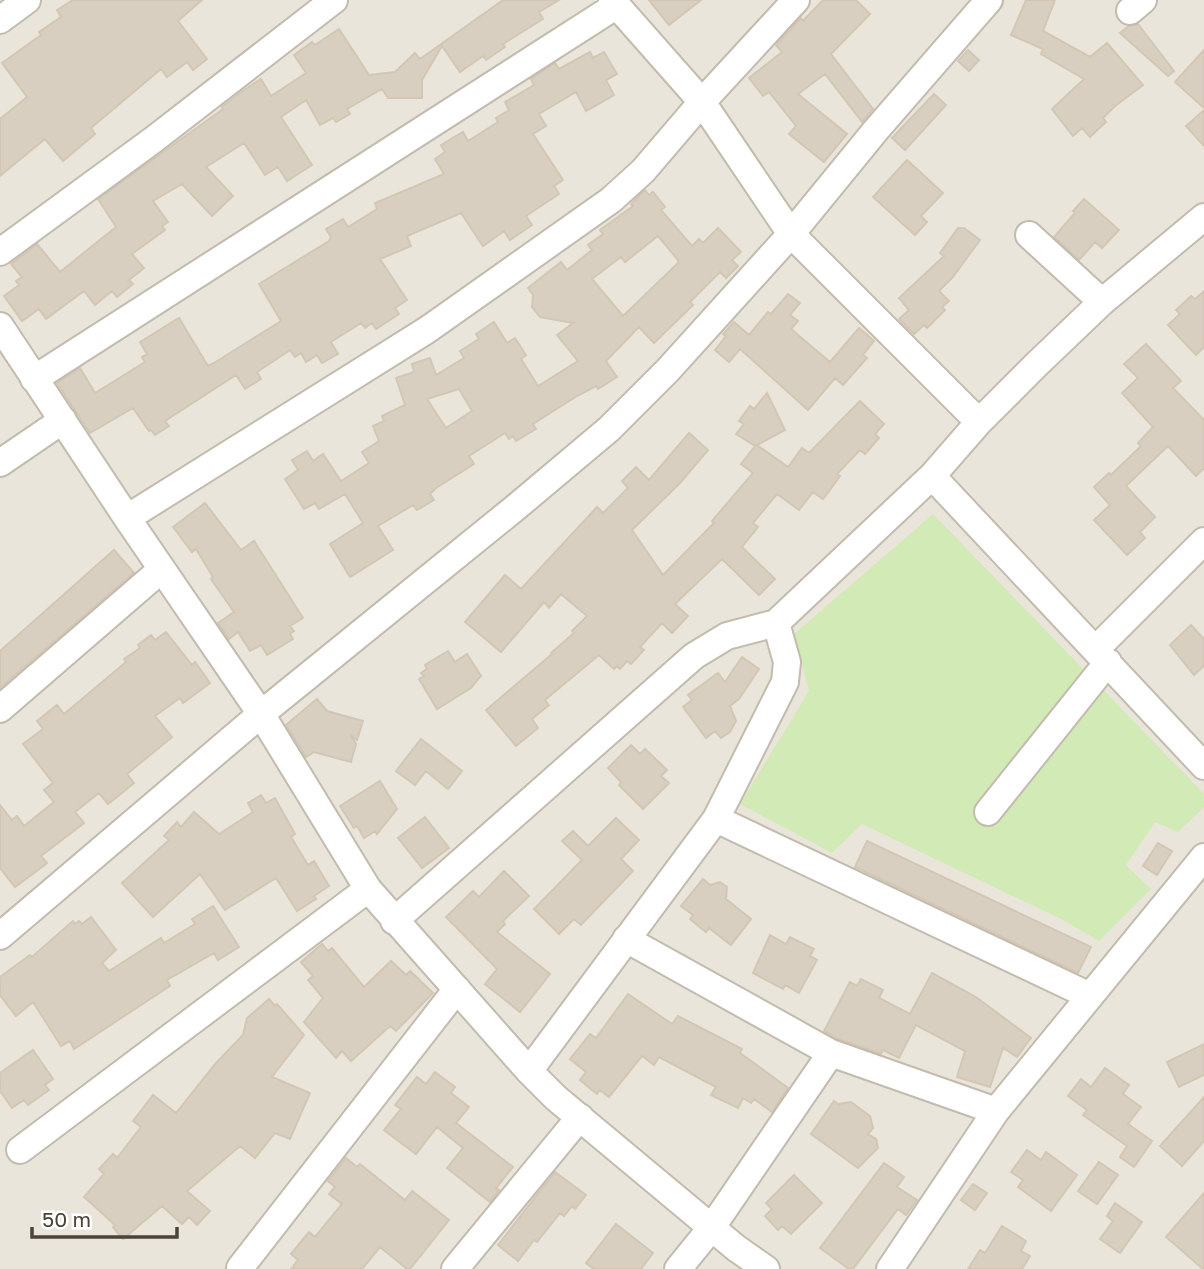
<svg xmlns="http://www.w3.org/2000/svg" width="1204" height="1269" font-family="'Golos Text',sans-serif">
<rect width="100%" height="100%" fill="#f6f3ec"/>
<path fill="#eae5da" d="M0 0H1204V1269H0Z"/>
<path fill="#d2eab5" d="M933 514 1204 794V807L1178 832 1155 822 1126 865 1151 889 1099 941 1063 920 862 824 832 853 740 804 809 691 794 634Z"/>
<path fill="#d8cfc1" stroke="#d3c7b4" stroke-width="2" fill-rule="evenodd" d="M73 0H202L178 21 207 59 193 70 187 62 167 77 161 69 91 128 95 134 63 161 45 139 0 176V119L27 97 2 63 41 35 39 32 61 17 57 10Z
M503 0H559L539 12 543 19 503 44 505 47 486 60 483 56 460 72 442 46 422 80V98H388L382 89 347 109 350 114 336 122 333 118 320 125 306 100 281 117 312 165 287 181 278 167 265 175 244 143 206 167 233 196 212 216 182 184 153 201 168 222 162 226 165 230 132 254 144 268 129 280 133 284 117 297 112 291 95 305 84 291 46 319 39 309 22 321 4 296 19 285 16 281 22 277 11 264 37 244 60 272 116 227 98 199 223 109 222 107 241 92 261 79 271 96 306 73 294 55 312 42 315 45 339 29 369 75 395 72 415 53 420 59Z
M649 0H701L669 25Z
M823 0H856L870 14 831 54 873 109 862 122 825 74 798 94 847 134 824 162 789 134 796 126 769 92 763 96 749 78 782 52 776 45 801 18 803 21Z
M1026 0H1055L1043 31 1090 57 1107 43 1143 85 1115 106 1103 118 1106 122 1090 137 1082 128 1073 136 1052 109 1084 79 1041 54 1043 49 1011 35Z
M1138 24 1174 71 1168 76 1120 33 1129 26Z
M968 50 979 60 969 71 958 61Z
M1204 50V108L1175 82Z
M590 52 593 58 604 52 617 74 606 80 614 95 586 111 576 92 539 114 546 126 533 134 563 180 554 186 559 194 526 216 532 225 510 240 504 231 483 246 461 213 407 236 411 246 380 259 407 300 395 308 399 314 376 329 372 323 365 328 361 323 331 342 338 354 322 363 317 355 306 362 301 353 295 357 290 350 257 372 261 379 245 389 236 375 165 421 169 426 155 435 151 430 149 431 133 408 90 433 57 383 80 368 95 393 145 362 142 357 147 354 140 342 179 318 208 366 214 363 281 321 259 284 329 241 331 237 326 229 343 219 348 227 377 209 375 203 444 174 435 159 445 152 441 145 463 132 468 141 498 122 496 118 509 110 505 102 534 85 531 79 555 63 559 69Z
M934 94 946 105 905 150 892 138Z
M1204 110V146L1186 126Z
M907 160 943 193 921 216 927 222 915 235 873 197Z
M645 190 649 195 653 192 665 207 661 210 692 246 699 239 703 243 718 228 741 252 732 260 738 266 726 278 720 272 690 302 693 305 654 343 639 327 606 361 617 377 598 389 596 386 577 396 533 424 536 429 516 441 513 436 509 439 505 433 469 456 474 464 436 488 430 494 434 500 417 510 413 505 378 526 393 550 350 577 330 544 363 523 345 494 319 509 315 503 304 509 285 479 298 470 292 460 307 451 313 461 323 454 341 481 369 463 362 452 379 441 373 426 384 421 382 416 405 405 396 378 414 372 412 364 430 358 436 375 464 358 460 351 479 339 476 334 494 322 507 343 515 338 526 355 521 359 538 386 578 361 557 335 573 323 540 317 532 307 533 295 528 288 561 262 567 270 592 250 588 245 603 234 600 230 633 206 631 204ZM658 236 678 260V263L623 316 592 279 621 257 625 262ZM459 389 472 411 446 428 427 399Z
M1084 199 1119 230 1102 248 1095 242 1079 260 1054 237 1075 213 1073 211Z
M958 228H964L980 240 952 278 939 291 949 301 942 307 945 310 927 328 924 325 914 334 899 319 909 310 899 298 944 256 940 253Z
M1204 291V347L1196 355 1168 325 1180 314 1176 310 1191 296 1195 299Z
M788 294 800 303 790 315 798 321 791 329 830 362 859 328 874 341 863 355 867 358 843 385 835 378 808 410 740 349 729 362 715 350 726 336 723 334 734 322 749 335 768 312 771 314Z
M1146 344 1181 381 1173 388 1204 420V468L1196 476 1168 446 1126 486 1155 517 1140 532 1145 538 1127 555 1094 520 1110 505 1094 487 1109 473 1111 475 1141 446 1138 443 1153 427 1122 393 1138 378 1124 364Z
M767 393 785 430 757 445 788 467 802 448 809 453 860 401 884 424 875 434 879 438 865 454 860 450 837 474 840 476 823 499 813 492 799 510 777 494 753 523 758 527 742 547 775 579 759 595 722 559 675 604 688 616 672 633 662 623 640 647 644 650 631 664 627 661 620 669 617 666 614 669 599 655 545 700 549 705 532 719 538 728 516 746 486 710 552 654 551 653 574 633 572 631 587 616 561 594 549 608 544 602 501 652 465 622 505 575 521 589 597 507 603 513 628 488 622 481 636 467 649 480 689 433 708 450 680 483 632 530 663 575 714 523 712 521 753 473 741 464 755 446 736 434 744 424 739 421 750 406 754 409Z
M205 503 241 550 254 541 303 618 290 626 294 631 290 634 293 639 267 655 261 645 250 651 238 632 229 639 218 623 234 612 211 579 213 577 196 549 192 552 173 527Z
M114 550 134 573 0 688V651Z
M1191 625 1204 639V666L1194 675 1170 645Z
M166 632 192 665 195 662 210 683 183 703 180 698 155 716 172 737 127 774 134 783 108 804 99 793 75 812 84 823 41 856 47 863 15 887 0 868V805L12 820 17 816 24 826 54 802 44 790 53 783 23 744 43 729 37 721 57 705 64 714 126 662 124 659 140 648 138 645 151 635 155 640Z
M448 651 455 662 467 654 481 676 471 688 437 709 419 679 424 676 421 673 427 669 425 665Z
M742 657 759 669 739 699 730 706 736 721 730 732 721 738 715 731 706 738 683 707 692 700 688 695 718 673 725 682Z
M317 699 327 711 363 721 357 740 351 735 356 744 351 762 314 752 306 757 286 725Z
M421 739 462 771 448 789 426 771 415 785 396 771Z
M631 745 640 754 645 749 667 770 661 776 669 783 643 809 619 785 621 782 608 768Z
M380 781 397 809 377 834 375 831 364 838 357 826 354 828 340 806Z
M261 795 266 803 275 798 295 834 291 837 308 865 314 861 329 886 314 896 316 899 297 911 276 878 225 910 200 874 153 917 122 883 169 840 164 836 177 822 181 827 194 812 219 834 253 812 248 803Z
M425 817 449 848 422 868 398 838Z
M616 818 639 840 621 859 633 871 581 925 574 919 559 934 534 909 582 860 562 841 573 831 588 846Z
M867 841 1091 947 1078 973 855 867Z
M1158 843 1172 851 1157 875 1143 866Z
M504 871 529 896 503 921 505 924 497 932 550 974 520 1012 485 984 497 969 446 917 473 891 479 897Z
M703 879 710 885 720 882 727 887 726 899 751 919 731 945 709 928 706 932 690 919 693 915 681 906Z
M213 906 239 947 218 960 214 953 167 980 170 986 74 1049 70 1041 61 1046 33 1002 16 1016 0 995V977L30 955 32 957 73 921 75 924 79 921 82 924 91 917 116 950 102 963 109 971 161 938 164 943 195 924 192 919Z
M770 935 786 944 790 937 814 949 810 956 817 960 799 993 785 985 783 989 753 973Z
M322 944 328 951 332 948 364 987 391 961 406 975 410 971 433 993 396 1031 390 1026 351 1061 342 1051 336 1058 304 1022 323 998 308 980 313 976 301 962Z
M932 973 976 997 1031 1038 1017 1057 1003 1048 990 1087 957 1077 965 1051 916 1025 899 1058 883 1050 881 1054 838 1039 824 1031 850 982 857 986 861 979 883 990 879 998 910 1014Z
M628 994 672 1024 678 1016 742 1049 740 1053 788 1088 772 1112 754 1099 751 1103 743 1098 738 1108 711 1095 716 1087 659 1057 654 1065 642 1056 609 1097 600 1090 597 1094 580 1080 586 1072 570 1059 590 1034 596 1038Z
M269 999 275 1006 277 1004 304 1035 272 1077 310 1093 290 1139 275 1133 255 1158 240 1146 187 1191 210 1211 197 1225 189 1217 182 1224 162 1206 123 1239 113 1227 115 1225 84 1197 104 1174 99 1169 113 1154 117 1158 141 1127 133 1121 153 1095 176 1113 216 1063 243 1035 247 1018Z
M1204 1044V1075L1179 1087 1167 1062Z
M33 1050 53 1079 45 1085 49 1090 28 1105 24 1100 12 1108 0 1091V1073Z
M1105 1068 1129 1085 1123 1094 1141 1107 1128 1124 1152 1141 1134 1167 1120 1157 1127 1146 1083 1115 1087 1110 1068 1096 1081 1079 1091 1087Z
M435 1072 455 1087 451 1093 469 1107 456 1123 513 1167 496 1188 499 1190 490 1202 447 1168 463 1148 437 1127 416 1154 384 1130 401 1109 395 1105 417 1077 426 1084Z
M1204 1097V1141L1182 1166 1160 1146Z
M834 1101 838 1104 851 1102 870 1116 873 1128 868 1134 876 1139 878 1148 858 1168 811 1134Z
M1027 1150 1041 1160 1046 1152 1077 1175 1051 1211 1018 1187 1023 1180 1011 1172Z
M346 1158 357 1167 360 1164 405 1200 412 1191 449 1220 410 1269H407L380 1247 362 1269H291L298 1260 291 1254 309 1232 315 1237 342 1204 329 1194 335 1187 328 1181Z
M1099 1162 1118 1175 1097 1204 1078 1191Z
M884 1163 904 1177 897 1187 917 1200 906 1215 898 1209 853 1269H849L820 1248Z
M555 1172 586 1195 575 1209 572 1206 564 1216 560 1213 537 1242 534 1240 518 1261 498 1245Z
M794 1175 822 1203 791 1234 782 1226 778 1230 765 1216 772 1209 766 1203Z
M973 1184 987 1193 975 1210 961 1200Z
M1204 1193V1269H1203L1166 1237Z
M1115 1203 1142 1222 1120 1253 1100 1239 1113 1221 1107 1216Z
M616 1224 653 1253 641 1269H594L586 1263Z
M1002 1226 1026 1241 1021 1251 1030 1256 1022 1269H968L980 1250 985 1253Z"/>
<g fill="none" stroke-linecap="round" stroke-linejoin="round">
<g stroke="#c2bbae" stroke-width="30">
<path id="minor" d="M612 0 702 102 791 234 979 422
M1130 11 1143 0
M0 20 27 0
M1029 235 1102 302
M0 252 153 140 334 0
M0 326 127 518 261 714 368 889 529 1071 556 1098 736 1248 766 1269
M34 379 617 5
M0 463 63 420
M932 476 1204 766
M127 518 427 330 611 200 643 171 702 102 796 0
M1096 649 1204 541
M0 709 162 569
M988 812 1108 662
M716 819 1090 996
M394 921 694 656 727 636 776 623 932 476 979 422 1037 364 1102 302 1204 217
M0 936 261 714 515 508 609 429 668 370 791 234 876 130 989 0
M626 939 831 1053 996 1111
M529 1071 716 819 785 682 787 662 776 623
M20 1150 368 889
M240 1268 457 989
M455 1269 580 1117
M678 1269 712 1227 831 1053
M890 1269 996 1111 1204 857"/>
</g>
<use href="#minor" stroke="#fff" stroke-width="26"/>
</g>
<path d="M32 1227v10h145v-10" fill="none" stroke="#4b4439" stroke-width="3.5"/>
<text x="42" y="1227" font-size="21" fill="#4b4439" stroke="#ffffff" stroke-width="5" paint-order="stroke">50 m</text>
</svg>
